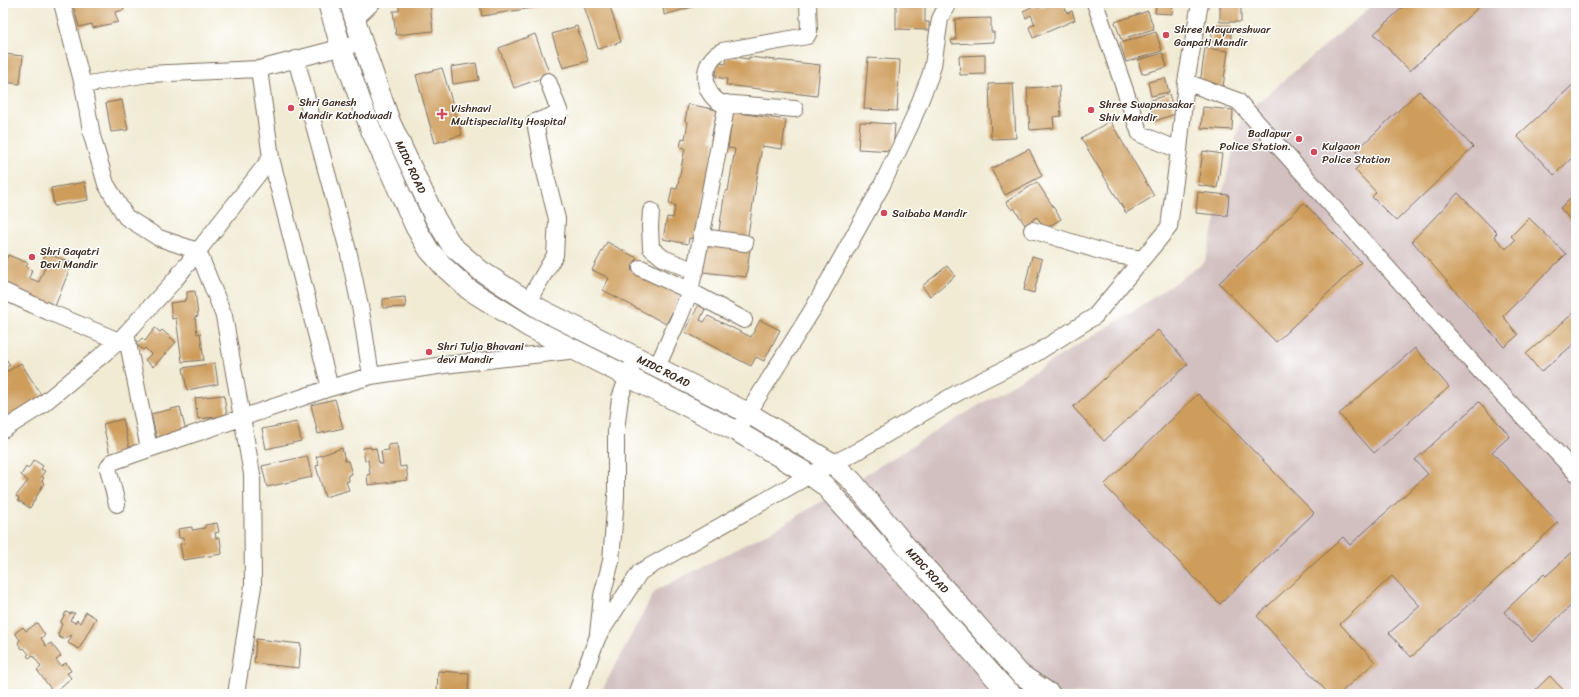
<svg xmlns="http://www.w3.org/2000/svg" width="1579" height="697" font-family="Sriracha,sans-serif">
<rect width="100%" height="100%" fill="#fff"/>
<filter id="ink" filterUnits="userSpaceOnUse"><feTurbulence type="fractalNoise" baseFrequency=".025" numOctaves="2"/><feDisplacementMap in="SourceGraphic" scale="8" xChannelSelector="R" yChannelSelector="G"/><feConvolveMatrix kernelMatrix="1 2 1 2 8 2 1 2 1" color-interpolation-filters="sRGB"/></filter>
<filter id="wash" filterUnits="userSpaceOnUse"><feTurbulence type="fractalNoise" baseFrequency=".012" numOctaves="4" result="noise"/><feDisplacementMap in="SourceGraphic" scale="16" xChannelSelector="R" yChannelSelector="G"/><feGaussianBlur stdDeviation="0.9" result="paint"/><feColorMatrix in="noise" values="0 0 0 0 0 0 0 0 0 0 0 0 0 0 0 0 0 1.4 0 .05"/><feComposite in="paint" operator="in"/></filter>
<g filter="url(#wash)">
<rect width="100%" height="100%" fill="#f1ebd4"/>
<path fill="#d2bfc0" d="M1375 3H1576V694H602L601 692 655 591 781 526 1137 309 1205 262 1242 116Z"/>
<g id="blocks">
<path fill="#ce9d5c" d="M81 3H84L85 6 92 5 91 3H122L124 10 115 12 118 22 93 28 92 24 79 27 73 5Z
M404 3H430L433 31 396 35 393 11H399V5Z
M480 3H556V4L482 16Z
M594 3H609L621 42 598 49 584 6Z
M668 3H703V4L664 15 663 5H668Z
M896 3H925V22H929V30L896 29Z
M1051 3H1063L1067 13 1072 11 1075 20 1033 38 1029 27 1035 24 1031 15 1026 18 1023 11 1038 4 1039 8Z
M1156 3H1173L1172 14 1155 13Z
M1407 3H1483L1410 71 1374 34Z
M1220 4 1241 5V22H1220Z
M1148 11 1154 29 1121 39 1115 22Z
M991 18V32H994V42L952 44 951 40H956L955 19Z
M577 26 588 61 563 68 552 34Z
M1212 26H1231V42H1212Z
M1156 32 1162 51 1126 62 1120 43Z
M535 34 550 75 514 88 499 48Z
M1205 48 1228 51 1223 87 1200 84Z
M1163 53 1167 67 1142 74 1138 60Z
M3 54 23 56 20 84 3 82Z
M985 55V74L960 75 959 56Z
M727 56 749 59V57L820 65 817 96 726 85 727 79 716 77 717 63 726 64Z
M868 58 900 60 897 111 864 109Z
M476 63 479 80 453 84 451 67Z
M442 68 462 135 435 143 416 75Z
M1165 78 1169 92 1151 96 1148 82Z
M1576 82V154L1554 175 1517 136Z
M1013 83 1016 138 991 139 989 84Z
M1059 86 1061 116 1053 117 1054 128 1030 130 1027 88Z
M1419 91 1473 147 1396 221 1372 197 1376 192 1355 170 1364 160 1356 151Z
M1169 94 1175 114 1155 121 1148 101Z
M122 100 128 130 111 132 106 103Z
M688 104 717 110 711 140 715 141 697 239 689 238 688 244 663 239 667 217 673 218 675 205 669 204 672 188 677 189 685 148 680 147 682 138 685 139 688 122 685 121Z
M1203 107 1233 110 1232 130 1201 128Z
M733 112 786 120 782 149 762 146 747 241 718 237 725 191H728L735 149 728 148Z
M1110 121 1154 196 1126 213 1081 138Z
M860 122 895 124 893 151 858 149Z
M1029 149 1042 176 1005 195 991 169Z
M1203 151 1222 154 1217 188 1198 185Z
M85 182 88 200 54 206 51 188Z
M1037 182 1061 219 1045 229 1037 217 1025 225 1014 208 1012 210 1006 202Z
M1198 192 1229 195 1227 216 1196 213Z
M1458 193 1497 233 1494 236 1506 249 1515 240 1511 236 1529 218 1566 254 1503 316 1518 335 1504 347 1412 241Z
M1576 194V226L1560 208Z
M1304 203 1361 262 1276 342 1219 283Z
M607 242 637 258 631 270 681 296 666 324 603 290 609 278 592 270Z
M707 244 750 249 746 277 703 272Z
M46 253 72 263 54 309 3 290V267L8 255 28 263 26 267 32 270 29 278 39 282 45 267 41 265Z
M1032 256 1042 259 1034 293 1024 290Z
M947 266 955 276 930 296 922 286Z
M195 291 198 316 195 317 197 334 200 333 204 360 182 362 176 318 172 319 170 303 185 301V299H187V292Z
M405 297 406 307 383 308V299Z
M699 304 705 309 700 320 704 322 708 316 751 337 760 320 780 330 764 361 756 357 751 366 685 332Z
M1576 311V342L1541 372 1526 354Z
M155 328 160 332 162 330 176 342 153 367 145 360 151 354 145 348 143 350 136 344 142 338 145 341Z
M1158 330 1188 364 1104 441 1073 407Z
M1415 348 1449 387 1374 453 1339 414Z
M3 354 10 365 3 369Z
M21 363 43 398 7 421 3 414V374Z
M215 363 218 384 187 390 183 368Z
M1198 394 1314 513 1220 604 1104 485Z
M224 395 227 416 198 419 195 398Z
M335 399 343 428 318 434 311 405Z
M1479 402 1510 436 1492 452 1558 523 1411 657 1389 633 1420 606 1392 576 1340 624 1375 662 1339 694H1329L1257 616 1343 537 1350 545 1428 474 1415 460Z
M180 407 186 432 157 438 151 414Z
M123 419 130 451 110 455 103 424Z
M297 422 301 441 266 449 262 429Z
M397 444 400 467 406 466 408 480 368 485 367 475 370 474 368 460 365 461 363 448 371 447V449L376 448 379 464H383L381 451 389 450 388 445Z
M342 448 345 461H348L352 474 348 475 349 481 346 482 349 490 325 497 316 466 319 465 316 457Z
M307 456 312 477 267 487 262 466Z
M34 460 43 466 41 469 45 471 41 476 44 478 42 481 44 483 30 508 18 500 19 498 16 496 28 481 21 475 26 467 28 469Z
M217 523 219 532 215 533 216 538H220L222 554 183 560 180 544 185 543 184 538H179L178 529 192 527V530L205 528V525Z
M1576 549V601L1532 642 1504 612 1544 574 1546 576Z
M66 612 70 614 71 613H75L70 620 75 623 77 620 80 623 86 612 96 618 79 649 68 643 72 635 63 639 59 637 58 634 62 624 60 623Z
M37 623 45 635 41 638 46 646 51 643 61 656 56 660 61 666 66 663 71 671 67 673 71 678 54 693 37 670 41 667 33 655 29 658 27 656 29 654 24 648 22 649 18 643 20 640 15 633 23 627 26 631Z
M256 639 301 644 299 668 254 663Z
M438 671 469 673 468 692 437 691Z
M1550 676 1567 694H1531Z"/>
</g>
</g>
<g filter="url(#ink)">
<use href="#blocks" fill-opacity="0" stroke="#7b6e5e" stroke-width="1"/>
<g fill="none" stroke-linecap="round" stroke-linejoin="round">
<g stroke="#7b6e5e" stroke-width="18">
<path id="minor" d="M62 3 83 85
M1095 3 1140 134 1179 150
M355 19 372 3
M296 59 349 254 361 311 371 376
M1186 82 1238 101 1480 371 1576 473
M795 109 721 103C700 93 701 60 722 51L807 36 809 32 808 3
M271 158 330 388
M651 211 650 227 651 248 663 258 695 271
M1032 230 1110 254 1142 259
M702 237 745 243
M641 268 690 291 744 320
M3 291 49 312 119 341
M528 301 555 255 557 219 543 164 535 122 560 113 548 81
M126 333 149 449 330 388 371 376 444 365 577 350
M657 367 680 316 690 291 697 259 727 103
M3 430 38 408 119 341 173 282 198 251 159 238 126 217 106 184 92 136 83 85 148 74 259 69 362 42
M738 432 748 413 813 309 882 185 911 124 930 76 933 65 940 19 948 3
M117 504 108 468 112 462 149 449
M598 634 602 596 611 561 616 497V430L620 398 632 366
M236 694 253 586 252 474 224 316 198 251 271 158 259 69
M576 694 598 636 640 572 810 475 854 453 959 392 1035 354 1095 316 1169 227 1179 150 1186 82 1200 3"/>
</g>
<g stroke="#7b6e5e" stroke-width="22">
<g id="major">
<path d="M328 3 341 47 371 130 416 228 429 250 444 267 468 289 529 327 738 432 810 475 824 485 1006 690 1012 694"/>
<path id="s1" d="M350 3 362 42 390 122 435 218 452 246 481 271 540 309 748 413 832 463 852 481 910 551 953 598 1020 674 1050 694"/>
</g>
</g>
<use href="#minor" stroke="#fff" stroke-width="16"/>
<use href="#major" stroke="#fff" stroke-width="20"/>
</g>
</g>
<g fill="#d1495b" stroke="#fff" stroke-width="1.5">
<circle cx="1166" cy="35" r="4"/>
<circle cx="291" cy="108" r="4"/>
<circle cx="1091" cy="110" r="4"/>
<path d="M440 108h4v4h4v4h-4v4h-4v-4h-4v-4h4z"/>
<circle cx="1299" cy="139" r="4"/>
<circle cx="1314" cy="152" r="4"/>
<circle cx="884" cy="213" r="4"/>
<circle cx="32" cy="257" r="4"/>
<circle cx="429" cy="352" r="4"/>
</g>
<g text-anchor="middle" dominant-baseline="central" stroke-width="3" stroke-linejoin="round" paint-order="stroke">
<g font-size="11" fill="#3b2a1e" stroke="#fff" text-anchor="start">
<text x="1174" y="29">Shree Mayureshwar<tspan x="1174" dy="13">Ganpati Mandir</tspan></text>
<text x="299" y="102">Shri Ganesh<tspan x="299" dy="13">Mandir Kathodwadi</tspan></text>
<text x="1099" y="104">Shree Swapnasakar<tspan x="1099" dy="13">Shiv Mandir</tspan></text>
<text x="451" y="108">Vishnavi<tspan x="451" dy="13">Multispeciality Hospital</tspan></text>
<text x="1291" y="133" text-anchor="end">Badlapur<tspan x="1291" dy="13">Police Station.</tspan></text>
<text x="1322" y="146">Kulgaon<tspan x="1322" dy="13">Police Station</tspan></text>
<text x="892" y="213">Saibaba Mandir</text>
<text x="40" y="251">Shri Gayatri<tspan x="40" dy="13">Devi Mandir</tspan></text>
<text x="437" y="346">Shri Tulja Bhavani<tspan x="437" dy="13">devi Mandir</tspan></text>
</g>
<g font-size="11" fill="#3b2a1e" stroke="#fff">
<text stroke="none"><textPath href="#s1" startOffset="175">MIDC ROAD</textPath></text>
<text stroke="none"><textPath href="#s1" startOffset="511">MIDC ROAD</textPath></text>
<text stroke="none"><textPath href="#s1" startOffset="847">MIDC ROAD</textPath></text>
</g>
</g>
<rect width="1579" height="697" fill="none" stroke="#fff" stroke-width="16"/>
</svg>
